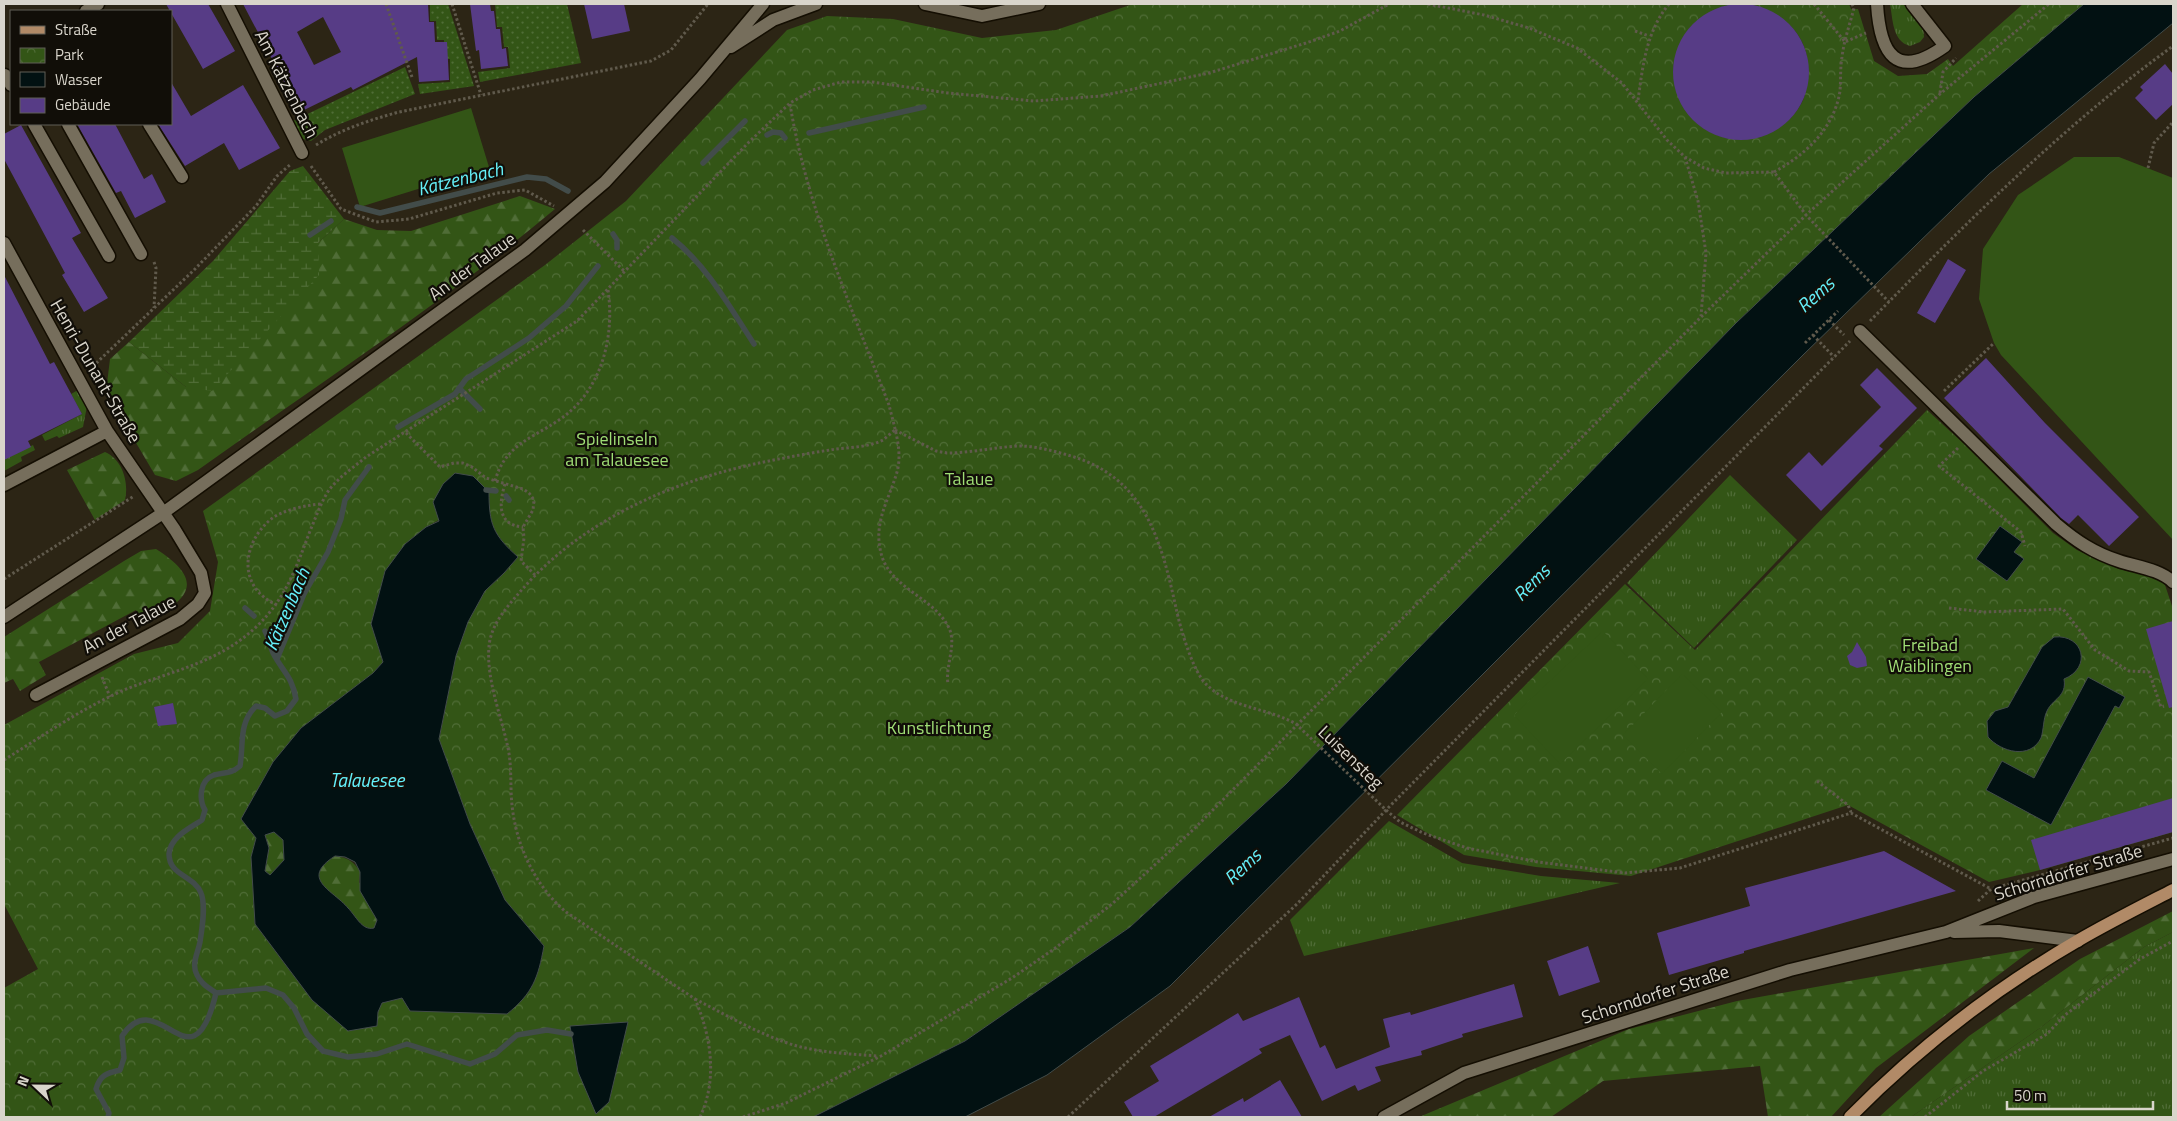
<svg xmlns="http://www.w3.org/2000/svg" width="2177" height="1121" font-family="'Titillium Web',sans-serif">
<defs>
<pattern id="grass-tufts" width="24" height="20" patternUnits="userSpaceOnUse" patternTransform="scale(1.25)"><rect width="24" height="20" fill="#335516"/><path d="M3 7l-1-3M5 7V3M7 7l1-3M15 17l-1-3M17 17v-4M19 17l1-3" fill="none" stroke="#506d37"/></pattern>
<pattern id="forest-firs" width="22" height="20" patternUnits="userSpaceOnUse" patternTransform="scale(1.25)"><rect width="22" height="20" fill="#335516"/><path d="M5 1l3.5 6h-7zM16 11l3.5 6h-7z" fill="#506d37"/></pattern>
<pattern id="wetland-marsh" width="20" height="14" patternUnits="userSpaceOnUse" patternTransform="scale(1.25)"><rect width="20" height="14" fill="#335516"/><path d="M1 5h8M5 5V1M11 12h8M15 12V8" fill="none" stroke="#506d37"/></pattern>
<pattern id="park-crowns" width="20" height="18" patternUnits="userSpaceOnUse" patternTransform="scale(1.25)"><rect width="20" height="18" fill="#335516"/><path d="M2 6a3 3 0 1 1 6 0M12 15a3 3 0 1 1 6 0" fill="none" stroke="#506d37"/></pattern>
<pattern id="garden-dots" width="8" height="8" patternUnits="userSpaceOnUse" patternTransform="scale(1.25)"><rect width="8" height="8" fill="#335516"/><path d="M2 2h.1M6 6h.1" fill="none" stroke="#506d37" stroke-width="1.8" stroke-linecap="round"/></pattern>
</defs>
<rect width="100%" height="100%" fill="#2c2515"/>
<path fill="url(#grass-tufts)" d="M1890 4H1903L1923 26 1924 37 1920 42 1910 46C1892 41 1893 19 1890 4Z
M78 390 87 406 83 427 59 438 57 436 45 441 42 435 82 414 71 394Z
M33 445 35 450 21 457 22 461 4 471V457L5 459Z
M1730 475 1797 540 1694 648 1627 583Z
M1389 821 1462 863 1541 876 1620 883 1304 956 1290 920Z
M2173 932V1117H1911L2040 1028 2144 947Z"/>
<path fill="url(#forest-firs)" d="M520 196 555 209C442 304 318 384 198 470L176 481 155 475 106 392 110 359 129 342 186 387 318 243 344 219 377 230 411 231Z
M105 452C123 460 129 483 125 500L95 520 67 470Z
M156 549C208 582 188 601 143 623L136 610 39 662 46 675 20 691 13 679 4 683V637L124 561 141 551Z
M274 832 283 840 284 860 270 875 265 871 269 848 265 834Z
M335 856C348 858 354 861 360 872L359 882 377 920 375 928C362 931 356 917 348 908 333 890 298 879 335 856Z
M2173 911V932L2144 947 2040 1028 1911 1117H1879L1969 1036 2080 959Z
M2034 948 1876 1068 1831 1117H1768L1760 1066 1603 1081 1551 1117H1419L1629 1029 1737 1001Z"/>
<path fill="url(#wetland-marsh)" d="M303 166 344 219 318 243 319 275 212 391 186 387 129 342 213 261 290 171Z"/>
<path fill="url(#park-crowns)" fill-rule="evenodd" d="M1133 4H1740C1632 17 1669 168 1767 134 1783 128 1801 111 1805 94 1818 46 1792 13 1745 4H1849L1851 9H1858L1874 61 1898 76 1927 74 1948 59 1953 66 2023 4H2084L1974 97 1736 323 1286 784 1130 927 965 1041 813 1117H4V988L38 969 4 904V725L134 654 178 643 210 611 218 562 203 511 545 265 626 201 787 30 827 16 893 19 982 38 1056 30ZM489 492C489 524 493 535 518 557L504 573 485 591 468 622 456 656 439 740 470 824 505 900 544 946C538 978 533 993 507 1014L473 1012 402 998 382 1003 378 1012 312 1000 255 924 251 857 256 838 241 819 273 762 301 728 373 673 383 662 371 624 385 571 405 544 426 527ZM570 1026 615 1072 609 1102 578 1072Z
M1927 410 1963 443 2053 533 2077 550 2119 569 2163 579 2173 609V832L2040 870 1989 882 1848 805 1631 876 1536 867 1464 855 1397 815 1625 584 1695 650Z"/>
<path fill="url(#garden-dots)" d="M430 4H448L474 86 420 94 418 84 450 82V59H444V40H437L436 21H430Z
M495 4H567L581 63 480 82 478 72 510 68 508 47H504L502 27H497Z
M405 67 415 94 325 130 311 141 303 139 293 121Z"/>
<path fill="#335516" d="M471 108 489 167 360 207 342 148Z
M2074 157H2119L2173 178V540L2001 355 1994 343 1979 299 1983 249 2018 195Z
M1603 631 1648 679 1560 764 1514 715Z
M1682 674 1722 712 1662 774 1623 735Z"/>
<path fill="#021112" stroke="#424c4a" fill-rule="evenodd" d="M2084 4H2173V23L1989 174 1803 355 1170 986 1047 1075 965 1117H813L965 1041 1130 927 1286 784 1736 323 1974 97Z
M455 473 473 476 489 492C489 524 493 535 518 557L504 573 485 591 468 622 456 656 439 739 470 824 505 900 544 946C538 978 533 993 507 1014L410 1011 402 998 382 1003 378 1012 377 1026 348 1031 312 1000 255 924 251 857 256 838 241 819 273 762 301 728 373 673 383 662 371 624 385 571 405 544 426 527 439 521 433 502 443 484ZM274 832 283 840 284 860 270 875 265 871 269 848 265 835ZM335 856 345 857 355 862 360 872V891L377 920 374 928C362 931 356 916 348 908 333 890 299 879 335 856Z
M2000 526 2022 542 2014 552 2024 559 2007 581 1976 559Z
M2054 637C2084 634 2092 668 2064 679 2067 697 2053 698 2047 711 2043 719 2044 729 2041 738 2030 760 2001 752 1988 737L1987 721 1995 711 2008 707 2042 647Z
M2088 677 2125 697 2119 708 2115 706 2051 825 1986 790 2002 761 2034 778Z
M628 1022 609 1102 596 1114 578 1072 570 1026Z"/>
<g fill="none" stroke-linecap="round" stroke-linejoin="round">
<path stroke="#424c4a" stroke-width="5.5" d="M809 133 924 107
M767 135 773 132 781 133 785 138
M703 163 745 121
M357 207 380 213 527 177 546 179 568 191
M613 234 617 240V248
M310 235 331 221
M672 238C708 267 729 306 754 344
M459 388 480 409
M398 427 455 394 466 379 529 338 566 306 598 266
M486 490 496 491
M506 496 509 500
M245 608 254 616
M277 659 304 594 328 552 341 519 345 500 369 467
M216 993C209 988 201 984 197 975 191 964 198 953 200 942 202 929 206 905 201 893 194 875 169 876 169 854 170 837 190 828 202 820L205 810C199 800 199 780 214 775 225 772 231 774 240 766 244 743 238 724 256 706L265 708 275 716 287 711 296 699C292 676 283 672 273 653 270 646 269 639 265 631
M216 993 266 988 283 995 294 1008 307 1034 323 1051 348 1057 377 1054 407 1044 470 1064 495 1054 517 1035 547 1030 571 1034
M108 1117 109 1113 96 1089C100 1075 107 1073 120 1070L124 1058 122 1036C159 981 192 1094 216 993"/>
</g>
<path fill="#573c86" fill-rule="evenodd" d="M166 4H208L235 51 203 69Z
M243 4H428L429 22H434L435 42H447L449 80 419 82 417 57 353 90 351 87 300 112ZM323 17 341 52 314 65 297 32Z
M470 4H490L491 11H494L496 29H500L502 49 506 48 508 66 481 69 479 50 476 51Z
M584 4H624L630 31 592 39Z
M1673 72a68 68 0 1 1 136 0a68 68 0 1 1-136 0Z
M2165 64 2173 74V104L2156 120 2135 98 2143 90 2140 87Z
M171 82 191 116 243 85 280 148 239 170 224 143 185 166 158 124H171Z
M77 124H115L144 179 152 174 166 202 135 218 121 191 116 193Z
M21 125 81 233 72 238 108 298 84 312 62 275 65 273 4 159V134Z
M1948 259 1966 270 1935 323 1917 313Z
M4 275 50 364 54 362 82 414 28 441 31 447 4 460Z
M1986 358 2045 423 2139 517 2109 546 2078 515 2069 524 2061 518 1944 398Z
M1877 368 1917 408 1879 446 1883 449 1821 511 1786 475 1809 452 1822 466 1881 407 1860 385Z
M2173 621V707L2169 708 2146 629Z
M1857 642 1866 657 1867 666 1857 668 1850 665 1847 656 1852 652Z
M173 703 177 724 158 726 154 707Z
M2173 798V832L2040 870 2031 840Z
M1884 851 1956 891 1744 951V953L1669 975 1657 933 1750 906 1745 888Z
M1588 946 1600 982 1559 996 1547 961Z
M1514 984 1523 1017 1462 1034 1463 1037 1421 1051 1422 1055 1375 1067 1381 1081 1358 1091 1355 1085 1322 1101 1290 1035 1259 1049 1262 1053 1154 1117H1133L1124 1102 1159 1081 1150 1066 1238 1013 1243 1021 1299 997 1320 1048 1325 1045 1336 1069 1390 1047 1383 1019 1410 1012 1411 1015Z
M1280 1080 1302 1117H1209L1243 1098 1244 1102Z"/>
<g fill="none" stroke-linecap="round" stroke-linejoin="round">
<g stroke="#140e02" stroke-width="15">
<path id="minor" d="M227 4 302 153
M925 4 982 16 1039 4
M1877 4C1880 54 1896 81 1945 46L1912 4
M86 11 98 4
M731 47 773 20 816 4
M5 75 11 85
M34 124 109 256
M68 124 141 254
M149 124 182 177
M4 243 107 431 175 530 201 573 205 593 198 604 180 619 36 695
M1860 331 2056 524C2076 541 2094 553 2119 561 2137 567 2159 569 2173 582
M4 485 107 431
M4 617 163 513 525 250 605 182 700 79 763 4
M1954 932 1999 931 2078 941
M1384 1117 1464 1073 1790 970 1946 932 2034 897 2173 859"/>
</g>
<g stroke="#140e02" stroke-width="15">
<path id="major" d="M1850 1117C1917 1049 1996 988 2079 940 2110 922 2142 906 2173 890"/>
</g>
<path stroke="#605a4c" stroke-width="3" stroke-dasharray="2.5 2.5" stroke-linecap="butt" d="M386 4 412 77
M452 4 481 95
M1428 4 1484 15 1529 28 1577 48 1622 83 1667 140 1685 157 1704 168 1726 173 1774 172 1806 215 1889 302
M1814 4 1845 42 1866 33
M1635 31 1649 36
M1940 93 1943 72 1956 58
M1638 100C1643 65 1646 32 1669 4
M790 104C807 208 851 306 889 405 894 426 903 451 897 472 889 500 873 522 881 553 889 588 934 597 949 628 957 645 945 666 948 684
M316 145C342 129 370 120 399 112L651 61 671 50 708 4
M1685 157 1698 201 1706 253 1701 316
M311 166 341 209 376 222 409 219 497 193 525 190 554 206
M2148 168 2154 143 2173 122
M1774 172C1805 155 1834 129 1840 91 1841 80 1840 68 1842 57 1844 40 1850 24 1854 8L1852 4
M583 230 625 272
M154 262 156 268 154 308
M1829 320 1844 335
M1870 321C1965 224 2063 126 2173 46
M1813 335 1834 357
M1805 343 1838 311
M89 370 194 270 256 206 277 176 291 164
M1944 391 1994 343
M895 430 936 451 947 453C971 453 995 447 1019 446 1036 446 1054 451 1071 456 1145 478 1161 540 1176 608 1180 627 1193 673 1207 685 1230 708 1269 708 1296 724L1386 810 1400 822 1423 833 1467 848 1538 862 1625 873 1680 868 1851 813 1991 889
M406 433 440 467 454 463H463L472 467 486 478 523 489 529 493 534 500 533 510 523 527 524 538 521 561 535 575
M1958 448 1939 466 2021 532 2025 546
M495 481C505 445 531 439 559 420 601 392 615 338 608 290
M505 484C499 503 497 525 523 527
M4 579 134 496
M277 605C238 588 241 545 270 520 281 510 307 505 321 504
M1949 608 1984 612 2063 609 2095 650 2129 671 2149 672 2161 707 2164 706
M102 677 110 697
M4 760C44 735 85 706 129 688 175 670 220 662 257 626 286 598 296 568 310 531 316 517 321 502 329 490 339 477 354 467 366 457L577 321 749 142 790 103 813 90 841 82H872L948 93 1034 101 1101 96 1209 73 1306 43 1340 31 1389 4
M1817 781 1848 805 1851 812
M1978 901 1991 889 2173 838
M695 999C728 1016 762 1036 797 1046 824 1053 851 1054 878 1056
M700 1117C718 1079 711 1036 695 999L566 912C535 886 516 845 512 805 510 786 512 767 508 748 501 715 486 679 489 646 491 625 506 608 519 593 582 519 676 479 769 461 789 457 810 453 830 450 847 447 867 448 883 440 887 437 891 433 895 430
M743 1117 786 1103 881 1056 1012 978 1054 949 1112 904 1194 829 1701 317 1806 215 1940 94 2049 4
M1068 1117 1297 904 1386 810 1850 341
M1925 1117 1983 1071 2047 1034 2065 1015 2140 959 2173 941"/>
<use href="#minor" stroke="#766e5c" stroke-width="12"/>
<use href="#major" stroke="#b18a67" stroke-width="12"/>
</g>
<g text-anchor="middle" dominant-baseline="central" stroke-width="4.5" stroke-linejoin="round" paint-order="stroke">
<g font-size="18" fill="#d9d5cb" stroke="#110e08">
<text transform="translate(287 84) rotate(63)">Am Kätzenbach</text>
<text transform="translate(472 266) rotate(-36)">An der Talaue</text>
<text transform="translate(96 371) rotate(60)">Henri-Dunant-Straße</text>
<text transform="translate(129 624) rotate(-28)">An der Talaue</text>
<text transform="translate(1351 757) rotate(44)">Luisensteg</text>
<text transform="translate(2068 872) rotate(-17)">Schorndorfer Straße</text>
<text transform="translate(1655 994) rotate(-18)">Schorndorfer Straße</text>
</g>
<g font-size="18" fill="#9fdd75" stroke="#110e08">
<text x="617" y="438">Spielinseln<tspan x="617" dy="21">am Talauesee</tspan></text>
<text x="969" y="478">Talaue</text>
<text x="1930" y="644">Freibad<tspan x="1930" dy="21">Waiblingen</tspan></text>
<text x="939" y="727">Kunstlichtung</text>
</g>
<g font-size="19" font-style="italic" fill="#65f0f9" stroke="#110e08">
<text transform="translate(460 178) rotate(-14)">Kätzenbach</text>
<text transform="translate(1815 294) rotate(-42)">Rems</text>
<text transform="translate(1531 582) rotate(-45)">Rems</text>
<text transform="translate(286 609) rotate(-67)">Kätzenbach</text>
<text x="367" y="779">Talauesee</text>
<text transform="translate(1242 866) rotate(-43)">Rems</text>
</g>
</g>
<rect width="2177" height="1121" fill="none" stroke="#d9d5cb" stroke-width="10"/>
<rect x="10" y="10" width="162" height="115" fill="#110e08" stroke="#615e56"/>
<rect x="20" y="26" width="25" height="8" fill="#b18a67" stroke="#615e56"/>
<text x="55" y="35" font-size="15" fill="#d9d5cb">Straße</text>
<rect x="20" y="48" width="25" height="15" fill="url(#park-crowns)" stroke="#615e56"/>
<text x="55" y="60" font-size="15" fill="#d9d5cb">Park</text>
<rect x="20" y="72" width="25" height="15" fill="#021112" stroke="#615e56"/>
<text x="55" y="85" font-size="15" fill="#d9d5cb">Wasser</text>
<rect x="20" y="98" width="25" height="15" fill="#573c86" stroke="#615e56"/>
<text x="55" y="110" font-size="15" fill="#d9d5cb">Gebäude</text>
<g transform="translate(35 1086) rotate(292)" stroke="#110e08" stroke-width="4" paint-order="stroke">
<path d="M0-4L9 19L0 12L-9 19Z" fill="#d9d5cb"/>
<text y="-8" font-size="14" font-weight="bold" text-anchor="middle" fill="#d9d5cb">N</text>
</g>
<path d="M2007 1101v8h146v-8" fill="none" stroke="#d9d5cb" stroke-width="2.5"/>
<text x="2014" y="1101" font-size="15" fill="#d9d5cb" stroke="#110e08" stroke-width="4" paint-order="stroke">50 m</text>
</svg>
